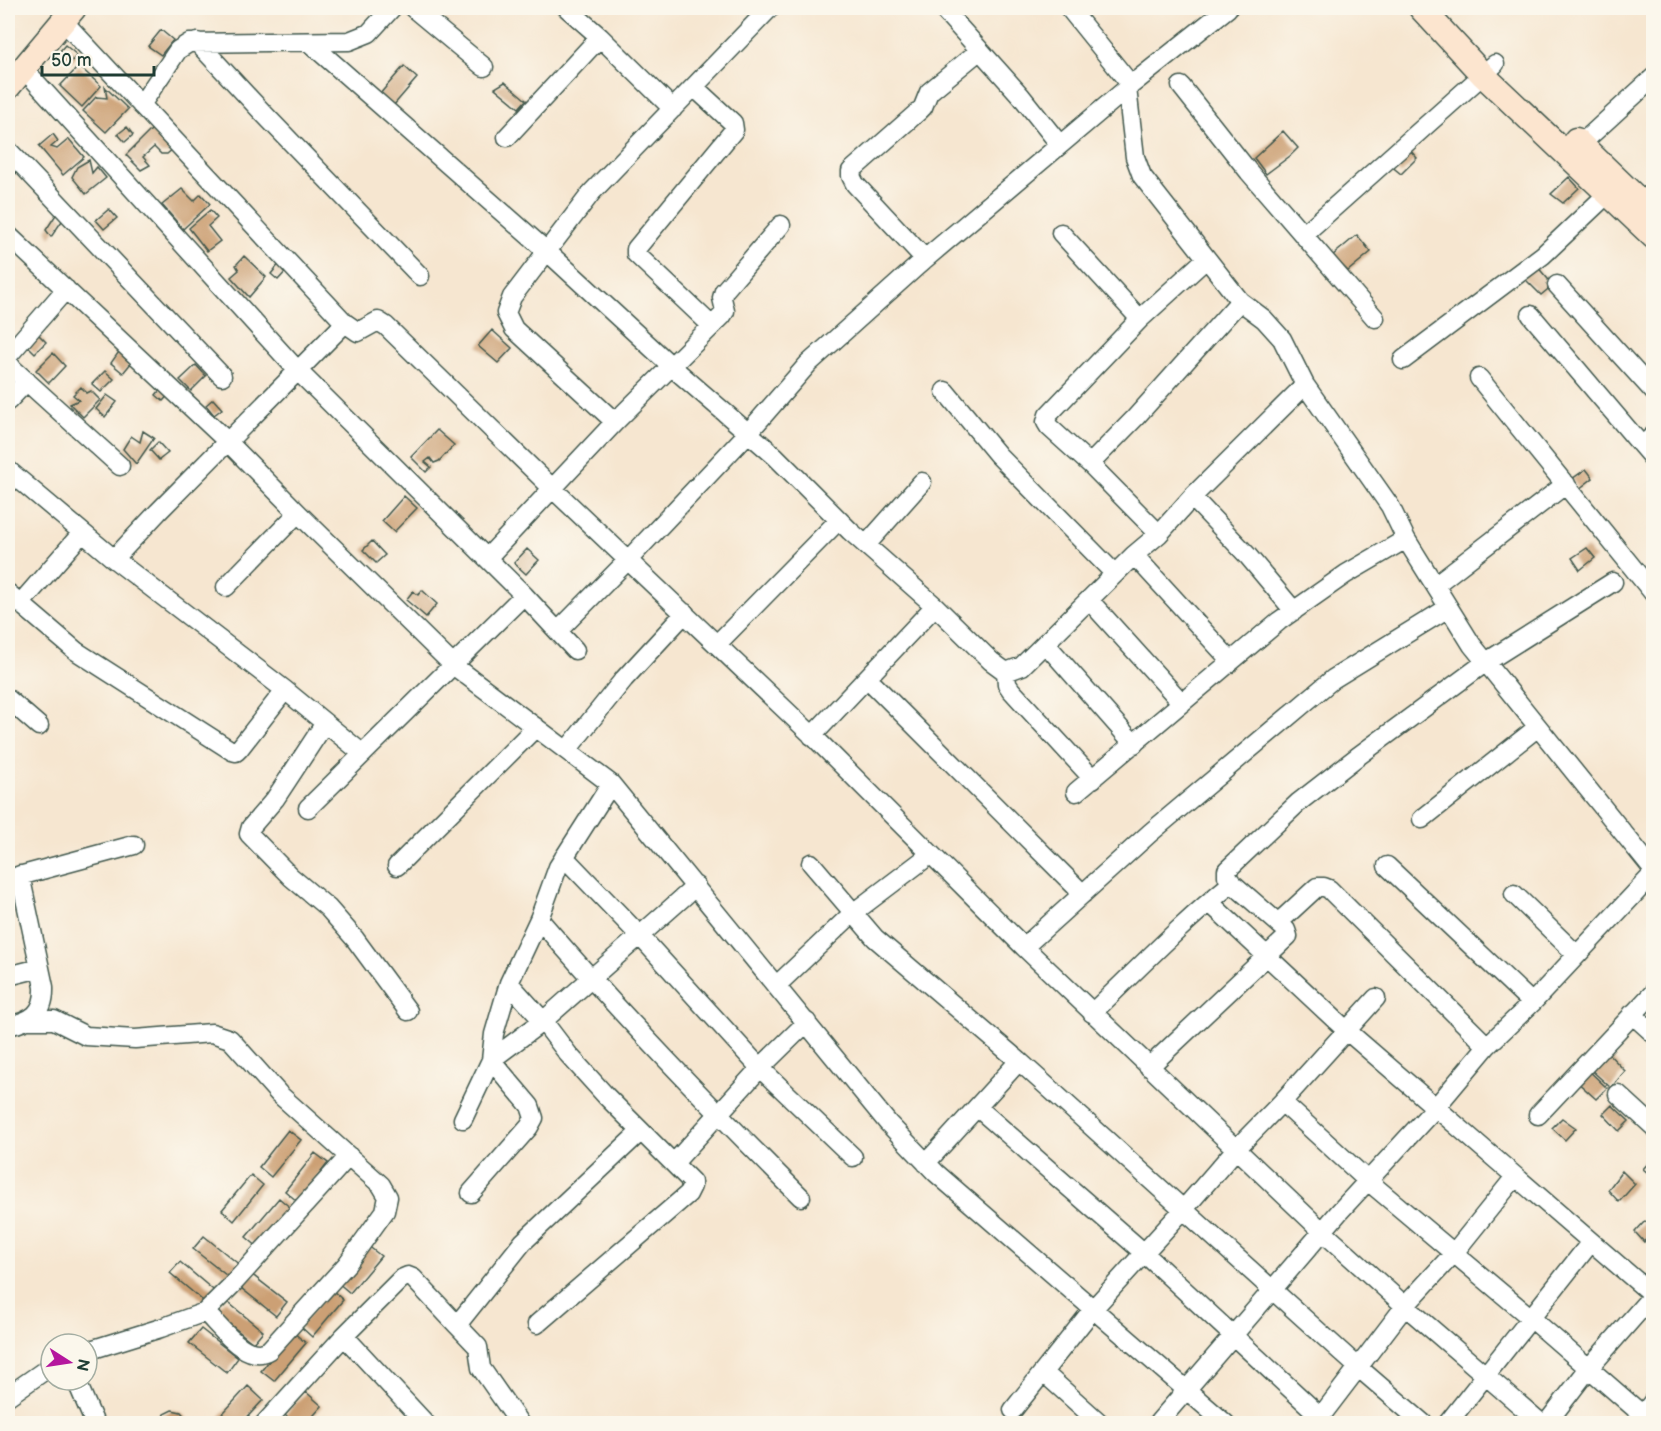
<svg xmlns="http://www.w3.org/2000/svg" width="1661" height="1431" font-family="'Balsamiq Sans',sans-serif">
<rect width="100%" height="100%" fill="#fbf7ec"/>
<filter id="ink" filterUnits="userSpaceOnUse"><feTurbulence type="fractalNoise" baseFrequency=".0167" numOctaves="2"/><feDisplacementMap in="SourceGraphic" scale="12" xChannelSelector="R" yChannelSelector="G"/><feConvolveMatrix kernelMatrix="1 2 1 2 8 2 1 2 1" color-interpolation-filters="sRGB"/></filter>
<filter id="wash" filterUnits="userSpaceOnUse"><feTurbulence type="fractalNoise" baseFrequency=".008" numOctaves="4" result="noise"/><feDisplacementMap in="SourceGraphic" scale="24" xChannelSelector="R" yChannelSelector="G"/><feGaussianBlur stdDeviation="1.35" result="paint"/><feColorMatrix in="noise" values="0 0 0 0 0 0 0 0 0 0 0 0 0 0 0 0 0 1.4 0 .05"/><feComposite in="paint" operator="in"/></filter>
<g filter="url(#wash)">
<rect width="100%" height="100%" fill="#f6e6d0"/>
<g id="blocks">
<path fill="#cca075" d="M161 30 173 40 161 55 148 46Z
M65 45 77 55 72 61 60 51Z
M79 66 101 86 82 107 60 86Z
M404 66 417 78 393 106 379 95Z
M505 82 526 100 519 108 495 88Z
M105 87 128 109 106 132 83 111 96 97 107 98Z
M127 127 133 135 125 142 118 134Z
M154 127 174 148 167 154H161L154 147 143 157 150 165 141 170 126 155Z
M1283 131 1298 148 1290 156 1266 174 1254 158Z
M53 134 58 141 51 147 57 149 69 139 84 157 63 175 39 146Z
M1409 149 1417 158 1401 174 1390 165Z
M8 157 20 168 8 181Z
M89 160 92 173 97 167 106 178 86 194 72 177 77 167Z
M1569 177 1579 188 1563 203 1551 194Z
M182 189 194 201 201 194 210 204 183 229 162 205Z
M109 209 117 218 104 229 96 220Z
M210 210 217 218 208 226 220 241 207 251 189 228Z
M57 213 64 218 51 237 46 230Z
M1357 235 1371 252 1348 271 1332 256Z
M244 256 266 277 249 297 231 277 239 270 236 265Z
M280 263 288 269 278 280 271 274Z
M1536 265 1553 285 1541 295 1520 274Z
M492 330 512 348 498 363 478 346Z
M37 333 46 342 35 353 26 344Z
M123 346 136 357 123 373 111 363Z
M53 353 65 366 49 383 36 370Z
M196 365 206 376 191 391 180 380Z
M105 371 114 379 101 392 92 384Z
M163 386 171 392 163 401 156 395Z
M81 387 87 393 91 391 100 400 83 417 70 404 79 400 73 395Z
M107 395 117 402 105 417 96 409Z
M213 399 222 409 214 415 206 405Z
M437 430 454 445 439 461 434 463 430 458 425 462 431 467 426 472 411 457Z
M143 431 154 438 136 464 123 449 131 436 140 442Z
M158 442 168 453 159 460 150 450Z
M1586 469 1593 478 1579 489 1572 479Z
M404 496 417 508 394 532 382 521Z
M372 541 385 555 376 563 363 550Z
M1587 548 1595 558 1580 570 1572 558Z
M527 549 539 560 526 574 514 563Z
M422 590 437 604 426 617 406 600 413 591 418 595Z
M1604 1049 1625 1071 1611 1088 1587 1066Z
M1586 1068 1607 1088 1596 1099 1573 1078Z
M1612 1105 1629 1121 1619 1131 1603 1114Z
M1562 1118 1576 1128 1565 1140 1552 1128Z
M288 1130 301 1140 271 1177 259 1167Z
M315 1153 328 1163 298 1202 285 1191Z
M1654 1157V1175L1652 1176 1643 1169Z
M1622 1171 1635 1184 1619 1202 1608 1190Z
M251 1175 263 1185 234 1221 222 1210Z
M279 1198 292 1209 259 1248 246 1237Z
M1645 1221 1654 1229 1644 1242 1635 1232Z
M204 1236 241 1266 231 1279 193 1249Z
M367 1245 381 1256 350 1293 337 1282Z
M180 1262 218 1294 208 1305 170 1273Z
M246 1270 287 1302 276 1316 236 1284Z
M331 1289 343 1300 312 1337 300 1326Z
M225 1300 263 1331 253 1343 215 1312Z
M201 1329 238 1358 227 1373 189 1343Z
M293 1332 306 1343 274 1381 261 1371Z
M248 1386 263 1400 241 1424H213Z
M306 1392 322 1406 306 1424H294L285 1415Z
M172 1410 181 1412 187 1419 188 1424H160L164 1414Z"/>
</g>
</g>
<g filter="url(#ink)">
<use href="#blocks" fill-opacity="0" stroke="#3f564b" stroke-width="1.5"/>
<g fill="none" stroke-linecap="round" stroke-linejoin="round">
<g stroke="#3f564b" stroke-width="21">
<path id="street" d="M413 8 484 67
M942 8 1021 96 1060 145
M1069 8 1131 85
M64 22 345 323 158 512 114 559
M600 37 673 109
M197 42 265 115 420 276
M310 43 552 256 679 373 775 456 850 531 935 606 991 661 1006 672 1022 666 1134 555 1159 534 1192 497 1305 385
M24 69 298 371 524 595 308 808
M1181 86 1249 172 1375 318
M694 87 733 123 734 130 636 249V254L712 326
M1127 88 1135 157 1142 176 1240 301 1264 319 1282 339 1305 385 1390 506 1406 539 1472 645 1654 871
M141 105 178 50 189 43 349 41 369 33 392 8
M507 137 600 37 567 8
M1581 144 1654 77
M8 150 222 376
M1061 233 1140 319 1206 259
M8 235 228 442 298 513 453 665 611 784 888 1123 936 1173 1226 1424
M1303 235 1495 64
M925 259 855 184 851 176V171L919 111 923 107 929 92 979 51
M1557 285 1654 392
M1531 315 1642 446
M1140 319 1048 415 1046 422 1049 427 1090 464 1159 534
M345 323 358 332 378 321 386 326 553 489 815 738 1024 947 1236 1149 1323 1232 1405 1306 1542 1424
M8 356 66 289
M1403 360 1543 255 1617 185
M8 362 13 369 120 466
M1479 378 1654 594
M945 391 998 455 1115 574
M8 401 27 381
M615 422 514 329 506 313 512 297 592 192 770 8
M1654 435 1642 446 1654 460
M1090 464 1135 418 1240 301
M8 470 114 559 285 690 239 749 236 752 232 751 76 651 8 593
M1192 497 1248 556 1294 611
M866 545 922 482
M1134 555 1231 661
M487 558 615 422 722 316 725 311 722 298 724 291 781 225
M1435 585 1566 484
M226 587 298 513
M524 595 575 650
M1089 600 1182 703
M20 604 82 533
M558 631 629 559 748 433 808 364 925 259 1131 85 1228 8
M1045 643 1134 744
M717 644 839 520
M1006 672 1007 684 1011 690 1093 779
M867 678 1083 894
M285 690 363 754
M8 699 39 726
M325 723 275 799 251 827 249 834 291 877 328 908 355 939 408 1011
M812 736 935 606
M567 750 624 679 685 613
M1076 792 1279 621 1346 574 1406 539
M1422 819 1538 727
M564 857 640 936 760 1068 853 1157
M811 863 875 938 1019 1061 1359 1368 1424 1424
M397 866 536 727
M1387 866 1532 1003
M8 879 134 845
M1514 894 1577 955
M1209 902 1346 1030 1654 1296
M539 919C622 1016 711 1107 801 1197
M1278 923 1317 887H1324L1329 889 1487 1046
M1024 947 1150 833 1333 679 1448 608
M8 976 40 968
M509 983 543 1021 568 1054 606 1096 692 1182V1186L688 1194 537 1324
M777 985 853 913 931 854
M1092 1013C1138 969 1182 923 1232 883L1227 876V870L1299 802 1357 757 1486 662 1613 582
M1632 1014 1654 1034
M30 1020H54L86 1036 135 1039 212 1033 230 1039 279 1094 381 1185 388 1197 385 1211 347 1264 269 1350C246 1364 221 1327 205 1312
M8 1026C31 1021 45 1014 44 987L20 875
M1149 1067 1288 936 1286 930 1232 883
M1618 1094 1654 1127
M1282 1102 1368 1181 1531 1318 1653 1424
M977 1107 1143 1252 1321 1417
M1538 1115 1654 992
M463 1119 491 1060 543 1021 696 886
M674 1163 760 1068 807 1022
M926 1163 1019 1061
M471 1193 529 1127 534 1118 530 1106 491 1060 494 1034 509 983 539 919 558 867 611 784
M457 1325 478 1347 481 1368 520 1424
M344 1336 426 1424
M87 1351 161 1328 205 1312 231 1286 349 1156
M1043 1372 1101 1424
M76 1380 95 1424
M8 1396 51 1366
M1013 1410 1093 1309 1183 1210 1236 1149 1282 1102 1376 998
M264 1424 344 1336 401 1279 408 1276 413 1278 457 1325 523 1242 640 1132
M1157 1424 1340 1211 1436 1107 1487 1046 1532 1003 1654 873
M1315 1424 1405 1306 1453 1254 1515 1177
M1447 1424 1591 1242
M1546 1424 1589 1368 1653 1295
M1636 1424 1654 1400"/>
</g>
<g stroke="#3f564b" stroke-width="27">
<path id="secondary" d="M1421 8 1483 75 1654 237
M8 87 74 8
M1576 140 1654 215"/>
</g>
<use href="#street" stroke="#fff" stroke-width="18"/>
<use href="#secondary" stroke="#fce5cf" stroke-width="24"/>
</g>
</g>
<rect width="1661" height="1431" fill="none" stroke="#fbf7ec" stroke-width="30"/>
<g transform="translate(69 1362) rotate(102)"><circle r="28" fill="#fbf7ec" stroke="#a3ada2" stroke-width="1.5"/>
<path d="M0-4.5L10 22L0 15L-10 22Z" fill="#b5179e"/>
<text y="-9" font-size="16" font-weight="bold" text-anchor="middle" fill="#1f3d34">N</text>
</g>
<path d="M42 66v9h112v-9" fill="none" stroke="#1f3d34" stroke-width="3"/>
<text x="51" y="66" font-size="18" fill="#1f3d34" stroke="#fbf7ec" stroke-width="4.5" paint-order="stroke">50 m</text>
</svg>
